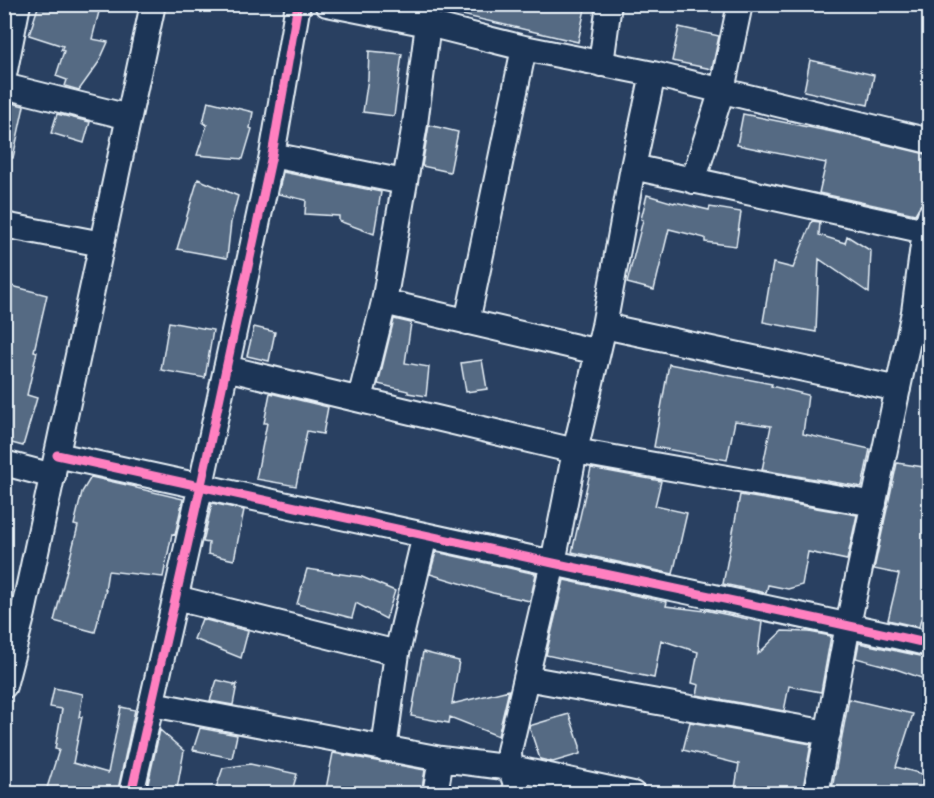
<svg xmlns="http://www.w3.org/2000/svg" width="934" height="798" font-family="Mali,sans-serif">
<rect width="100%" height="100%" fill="#294061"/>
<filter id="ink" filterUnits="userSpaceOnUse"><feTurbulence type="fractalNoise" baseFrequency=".0167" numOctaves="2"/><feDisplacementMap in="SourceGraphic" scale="12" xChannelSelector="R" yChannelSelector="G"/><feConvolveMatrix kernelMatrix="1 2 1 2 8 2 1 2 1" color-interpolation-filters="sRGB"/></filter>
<g filter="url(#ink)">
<path fill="#556a83" stroke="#e8f1f8" stroke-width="1.5" d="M39 4H101L92 39 108 42 99 62 79 90 65 86 67 80 56 76 64 51 61 50 63 46 29 35Z
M450 4H586L578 42 449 12Z
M679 27 719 36 712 69 672 61Z
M369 51 402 54 394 116 363 112 368 78Z
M810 60 874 75 868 105 804 91Z
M4 101 24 106 13 158 4 157Z
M208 101 253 112 250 128 252 129 243 159 197 155 207 125 203 123Z
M57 114 90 122 84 143 51 133Z
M743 114 833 132 930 155V168L923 197H930V201L921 204 915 214 819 193 826 163 737 145Z
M429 125 458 132 450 172 422 166Z
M283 172 381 192 374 234 339 221V216L305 214 306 200 278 194Z
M198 179 238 196 231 222 227 258 177 249Z
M647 195 674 203 675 202 709 210 710 207 741 212 736 246 705 242V238L669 229 654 290 627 283 643 220 641 219Z
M812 221 820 222 819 235 845 243 847 236 871 251 869 293 819 259 816 332 763 322 773 263 793 268Z
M4 284 47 295 34 351 37 352 27 395 37 398 23 446 4 441Z
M394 319 411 323 405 363 429 367 426 396 408 393V391L378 384Z
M169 322 213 330 205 378 161 370Z
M254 327 275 332 269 361 247 356Z
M482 360 487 389 466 392 461 363Z
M669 364 772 384 771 386 808 395 803 434 870 449 862 487 762 470 771 426 735 421 727 460 654 447Z
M270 393 328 407 323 434 307 431 296 486 256 479 267 423H264Z
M897 463 930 468V583L919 627 888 620 899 574 874 569Z
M591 468 661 481 655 506 687 513 673 574 572 552Z
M91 477 136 487V488L183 499 175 535 172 534 163 577 108 571 105 590H106L95 632 54 621 78 526 74 525 82 492Z
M740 495 857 515 847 560 808 552 802 585 788 589 768 585 766 593 723 584Z
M212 503 244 510 234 560 208 554 209 543 203 542Z
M436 552 536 574 530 601 493 593 430 574Z
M307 569 362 577 395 591 386 619 356 603 352 618 297 604Z
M564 580 667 602 666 606 705 611V610L762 622 758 654 782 631 809 632 831 636 821 692 789 686 784 711 697 695 699 685 692 683 698 652 661 640 654 678 546 655Z
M202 619 248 631 241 658 194 639Z
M859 643 930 658V681L890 667 856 658Z
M423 652 459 661 452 704 509 690 498 736 450 717 449 723 411 716Z
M217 680 234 684V686L237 684 233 705 210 701Z
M54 688 83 694 79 717H82L73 763 108 773 121 707 135 710 117 794H45L59 750 55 749 62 709 50 707Z
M849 699 913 714 896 767 930 776V794H831Z
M569 714 580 746V754L553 762 540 759 529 726Z
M690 722 811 744 802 794H734L739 764 683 750Z
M200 728 237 735 232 758 193 750Z
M160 730 184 751 176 794 147 788Z
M333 753 425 770 421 794H325Z
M250 764 297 774 291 794H214L223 768Z"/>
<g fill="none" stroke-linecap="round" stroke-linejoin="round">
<g stroke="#e8f1f8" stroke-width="28">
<path id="minor" d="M327 4 428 24 524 48 653 74 930 141
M601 64 609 4
M4 75 18 4
M4 86 129 117
M272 155 404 182
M633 167 930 232
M693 181 722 90 740 4
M4 225 102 244
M384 302 598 352
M467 322 524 48
M604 326 898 389
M226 368 575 451 874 504
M360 399 384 302 415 124 428 24
M57 455C223 490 388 528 553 563 679 590 805 615 930 644
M4 463 53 476
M176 598 397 653
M526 678 828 733
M4 686 23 613 153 4
M152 704 441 759 512 768 633 794
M384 749 397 653 425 535
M131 794 201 485 272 155 298 4
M435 794 441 759
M520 794C514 781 509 765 509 751L553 563 575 451 604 326 633 167 653 74
M816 794 848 625 914 312 925 231 930 215"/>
</g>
<use href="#minor" stroke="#1d3557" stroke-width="24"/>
<g stroke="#1d3557" stroke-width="13">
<path id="cycleway" d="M57 455C223 490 388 528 553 563 679 590 805 615 930 644
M131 794 201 485 272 155 298 4"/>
</g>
<use href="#cycleway" stroke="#ff80c0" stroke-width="9"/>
</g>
</g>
<rect width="934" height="798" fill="none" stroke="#1d3557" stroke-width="24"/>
<rect x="12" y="12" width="910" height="774" fill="none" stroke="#e8f1f8" stroke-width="2" filter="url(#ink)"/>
</svg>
